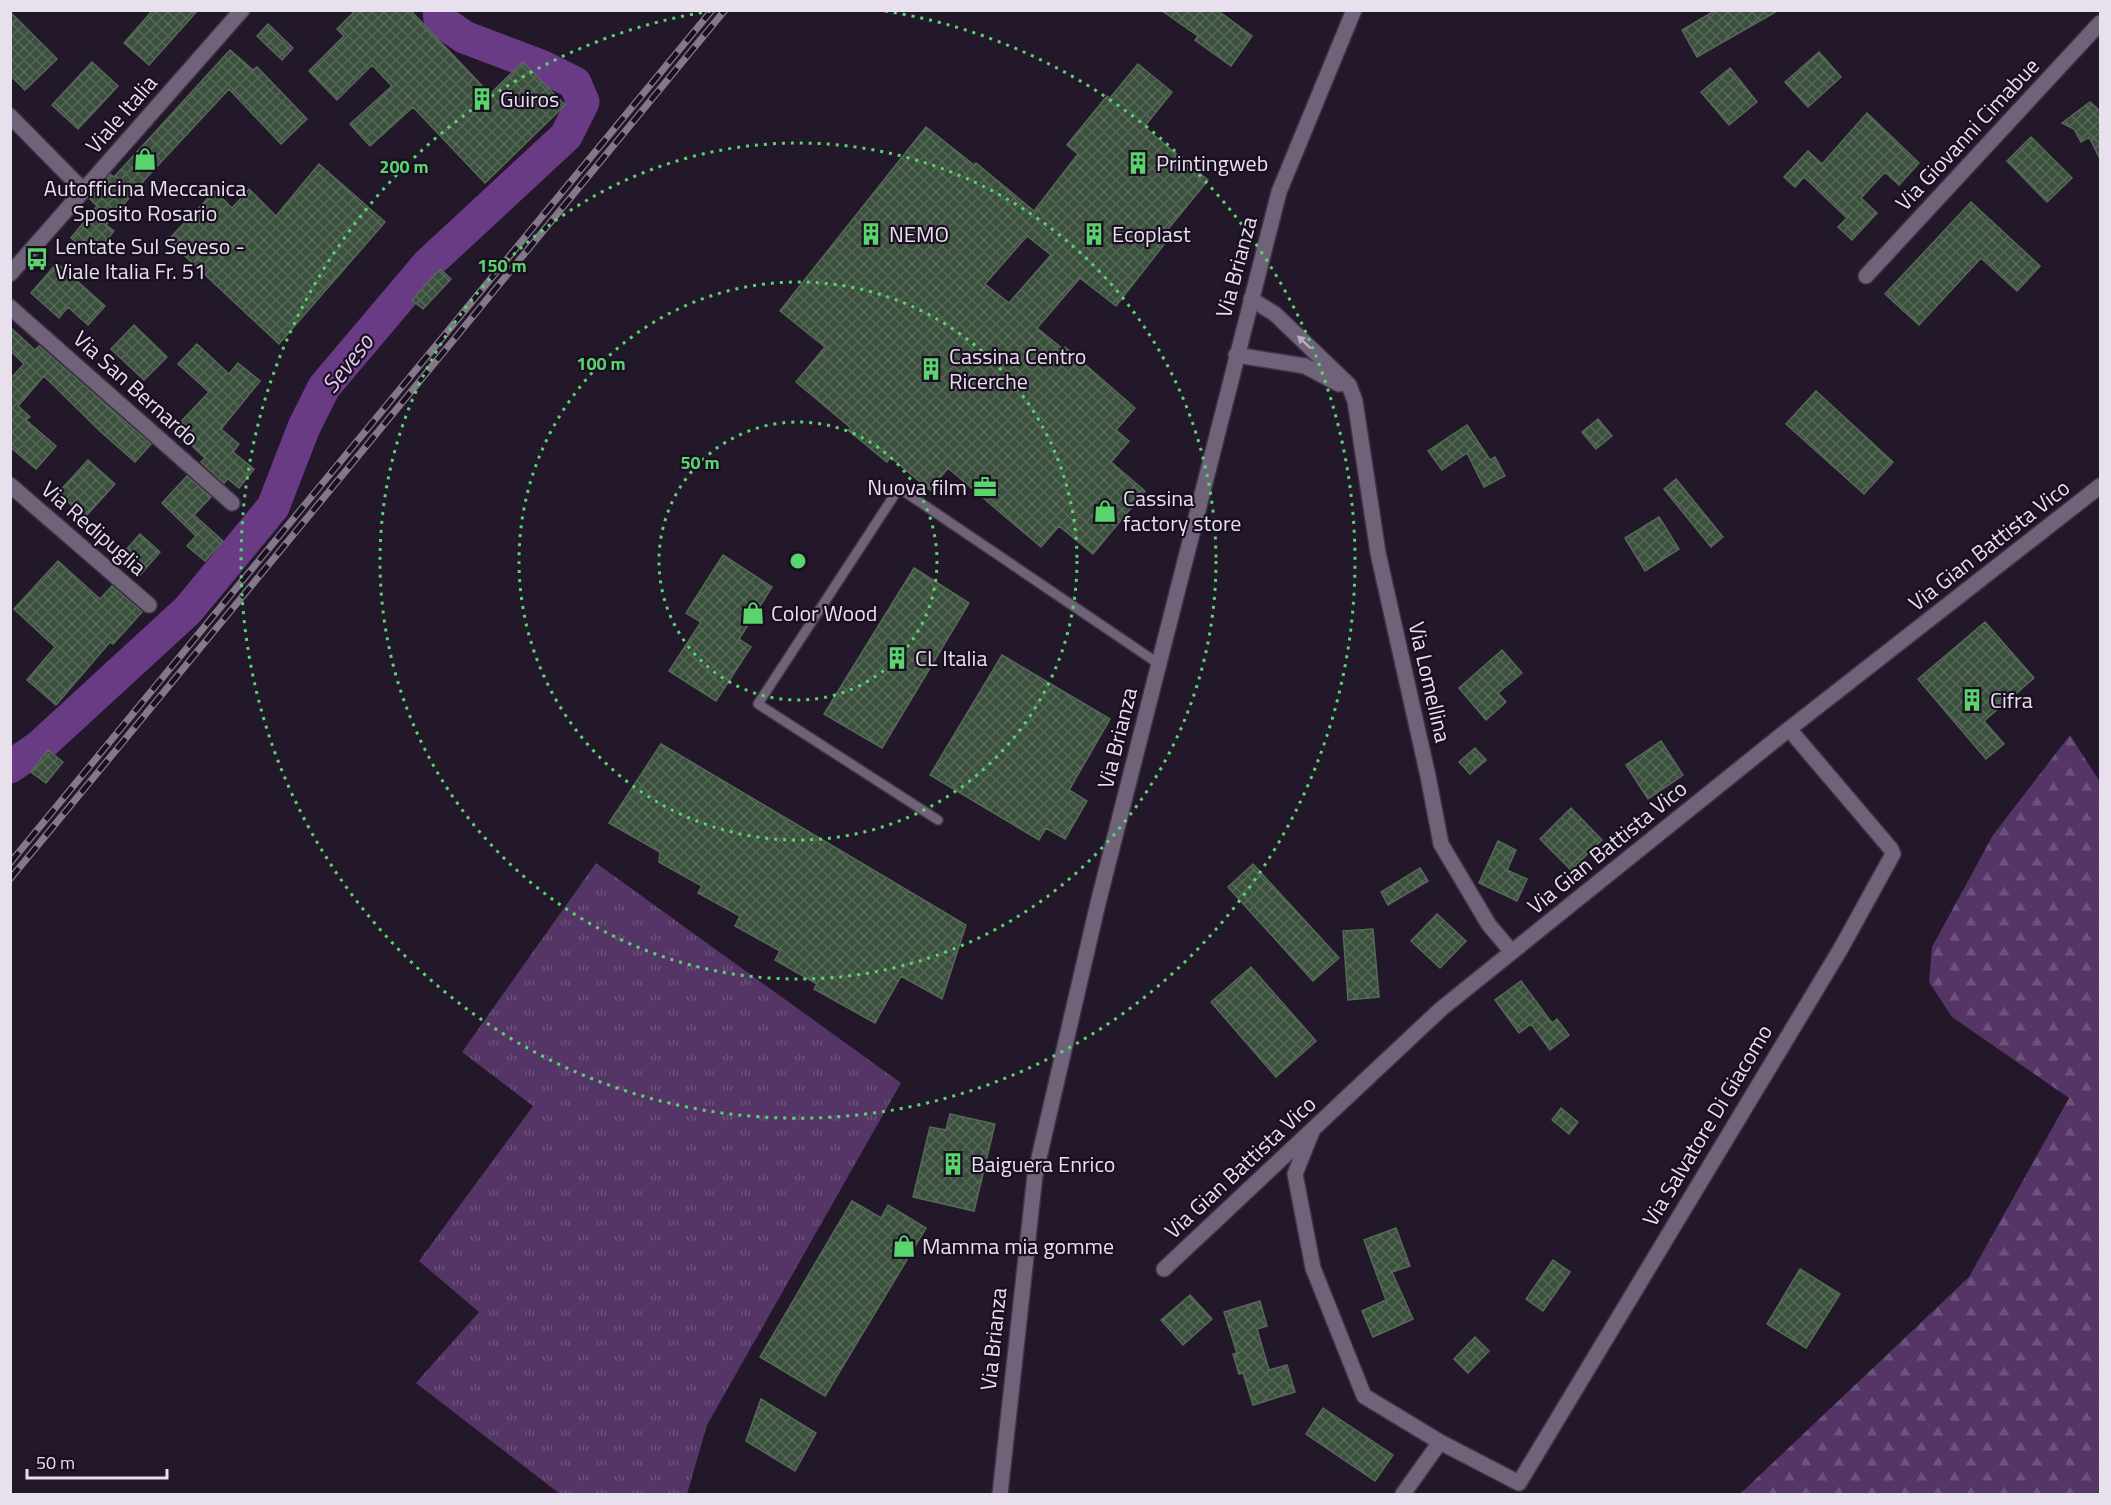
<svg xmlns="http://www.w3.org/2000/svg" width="2111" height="1505" font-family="'Titillium Web',sans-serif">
<defs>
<pattern id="grass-tufts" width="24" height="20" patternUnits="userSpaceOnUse" patternTransform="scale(1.5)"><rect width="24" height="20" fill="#543566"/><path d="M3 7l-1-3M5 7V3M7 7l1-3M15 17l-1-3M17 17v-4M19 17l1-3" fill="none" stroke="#6d527c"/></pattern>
<pattern id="forest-firs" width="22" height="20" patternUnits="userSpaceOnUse" patternTransform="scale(1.5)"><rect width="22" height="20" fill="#543566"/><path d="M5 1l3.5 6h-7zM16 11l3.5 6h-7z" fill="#6d527c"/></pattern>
<pattern id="building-cross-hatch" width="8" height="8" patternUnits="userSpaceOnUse" patternTransform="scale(1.5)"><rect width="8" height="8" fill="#3b4f3d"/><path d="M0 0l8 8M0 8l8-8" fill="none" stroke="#576859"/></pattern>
</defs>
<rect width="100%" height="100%" fill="#23172a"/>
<path fill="url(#grass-tufts)" d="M596 863 901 1083 707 1425 687 1494H560L416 1383 479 1312 419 1261 533 1106 462 1052Z"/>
<path fill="url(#forest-firs)" d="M2070 735 2100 782V1494H1740L1969 1277 2069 1098 1952 1017 1929 982 1932 947 1993 835Z"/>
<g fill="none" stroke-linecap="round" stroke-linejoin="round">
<path stroke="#6a3b85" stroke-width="33" d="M10 767 40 746 188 610 273 507 304 427 324 387 428 264 566 136 583 102 575 83 543 67 464 37 440 20 439 10"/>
</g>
<path fill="url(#building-cross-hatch)" stroke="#556a57" stroke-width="1.5" fill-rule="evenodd" d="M153 10H198L149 65 124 43Z
M356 10H410L490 94 523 62 565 105 485 183 413 107 370 146 350 124 392 86 372 65 337 100 309 71 344 36 337 29Z
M1161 10H1217L1252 36 1231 66 1195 40 1198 36Z
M1716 10H1779L1697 57 1682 30Z
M10 12 57 59 25 90 10 75Z
M268 24 293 48 282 60 257 36Z
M230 50 253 70 257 67 307 119 281 144 229 89 147 177 106 225 114 231 94 256 71 238 97 206 90 199 110 174 114 177Z
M1819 52 1841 77 1808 107 1785 82Z
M92 62 118 86 78 129 52 105Z
M1138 64 1172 92 1144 127 1208 180 1164 234 1169 238 1116 306 1080 278 1037 328 1063 349 1065 347 1135 408 1116 430 1129 441 1111 462 1145 491 1093 554 1059 526 1041 547 948 468 930 490 890 457 887 462 848 430 851 428 796 382 825 347 780 311 926 127 974 165 976 163 1034 211 1078 154 1067 145 1107 96 1110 98ZM1027 236 1051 255 1009 303 985 284Z
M1730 68 1757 102 1729 125 1701 92Z
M2090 102 2100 111V159L2089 137 2081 142 2074 129 2062 123Z
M1867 113 1919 163 1899 185 1885 172 1861 198 1877 213 1852 240 1838 227 1847 218 1804 177 1795 187 1784 177 1808 151 1822 164Z
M2031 137 2072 178 2047 202 2007 161Z
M319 164 385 222 279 344 168 240 215 191 232 208 249 189 276 216Z
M1971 202 2040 266 2017 291 1981 258 1919 325 1885 294Z
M57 263 105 306 88 325 68 307 59 318 31 293Z
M440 269 451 279 423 309 412 300Z
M134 325 167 357 144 380 111 349Z
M10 327 35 350 39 346 151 444 135 462 100 431 44 376 18 406 30 417 26 420 56 446 36 469 10 447V379L24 364 10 350Z
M197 344 229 374 238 363 260 381 221 429 239 444 233 452 254 469 239 488 228 479 224 483 201 462 205 458 174 429 209 392 178 364Z
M1816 391 1893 462 1864 494 1786 424Z
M1598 419 1612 436 1596 449 1582 432Z
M1467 425 1490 460 1495 457 1505 476 1484 487 1467 453 1442 470 1428 451Z
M88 460 115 484 85 517 58 493Z
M187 476 211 497 194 515 223 541 205 561 187 546 196 536 162 503Z
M1676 479 1723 537 1711 547 1664 489Z
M1659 517 1679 549 1645 571 1625 538Z
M140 534 160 552 140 575 120 557Z
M723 555 772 587 739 639 751 647 716 701 669 671 701 622 686 613Z
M58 561 100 599 112 586 142 612 113 644 110 642 56 705 27 680 55 647 14 609Z
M914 568 969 603 882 748 824 714Z
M1985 622 2034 678 1984 721 2004 744 1986 759 1918 679Z
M1502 650 1522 673 1498 693 1506 702 1486 720 1459 688Z
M1002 655 1110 719 1069 790 1087 801 1065 839 1046 828 1039 840 930 775Z
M1661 741 1683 775 1648 799 1626 765Z
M661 744 966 925 942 999 901 976 875 1023 814 989 817 984 775 960 780 951 735 926 740 916 698 893 702 886 659 862 660 852 609 823Z
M1475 748 1486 760 1470 774 1459 762Z
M48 750 63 762 46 783 31 772Z
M1571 808 1602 840 1571 870 1540 839Z
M1498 841 1516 850 1507 870 1527 879 1517 901 1479 883Z
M1253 864 1339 958 1313 981 1228 887Z
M1420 868 1428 881 1388 905 1381 892Z
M1437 914 1466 941 1440 968 1411 941Z
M1373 929 1379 997 1348 1000 1343 931Z
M1251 967 1316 1041 1276 1077 1211 1002Z
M1521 981 1552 1023 1557 1019 1569 1035 1550 1050 1531 1024 1519 1033 1495 1000Z
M1561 1108 1578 1122 1569 1134 1552 1120Z
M950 1114 995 1124 974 1211 913 1197 930 1127 946 1130Z
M852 1201 881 1218 888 1205 926 1228 825 1396 760 1357Z
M1396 1228 1410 1266 1392 1272 1413 1319 1373 1337 1362 1311 1386 1300 1364 1240Z
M1553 1260 1570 1272 1543 1311 1526 1299Z
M1800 1269 1840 1294 1806 1348 1767 1324Z
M1190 1295 1212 1319 1183 1345 1161 1320Z
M1260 1301 1267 1326 1257 1329 1269 1370 1287 1365 1295 1392 1253 1405 1243 1373 1239 1374 1233 1354 1237 1353 1224 1312Z
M1475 1337 1489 1351 1468 1373 1454 1359Z
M761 1399 816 1433 795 1471 746 1441Z
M1323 1408 1393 1455 1375 1481 1306 1434Z"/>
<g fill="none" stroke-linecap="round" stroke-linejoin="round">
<g stroke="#3c3443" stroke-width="12">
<path id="service" d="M938 820 758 704 899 488 1159 664"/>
</g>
<g stroke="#3c3443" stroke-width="18">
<path id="minor" d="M10 116 84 191
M10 274 242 10
M1866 276 2100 23
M1251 299 1275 314 1349 385 1355 401 1378 553 1428 776 1441 844 1489 925 1512 952
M10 307 232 503
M1236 355 1305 366 1339 384
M10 485 149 605
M1313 1129 1295 1174 1313 1268 1364 1396 1440 1442 1519 1483 1840 950 1893 854 1891 849 1789 729
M1164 1269 1441 1009 1789 729 2100 486
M1403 1494 1440 1442"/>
</g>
<g stroke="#3c3443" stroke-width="18">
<path id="tertiary" d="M1000 1494 1035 1175 1098 903 1279 192 1354 10"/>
</g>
<use href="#service" stroke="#706279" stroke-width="9"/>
<use href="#minor" stroke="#706279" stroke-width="15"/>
<use href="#tertiary" stroke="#706279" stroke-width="15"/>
<g stroke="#84798a" stroke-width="7">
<path id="rail" d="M10 863 712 10
M10 879 725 10"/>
</g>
<use href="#rail" stroke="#1a0e21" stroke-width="4.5" stroke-dasharray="14" stroke-linecap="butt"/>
</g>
<defs><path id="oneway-solid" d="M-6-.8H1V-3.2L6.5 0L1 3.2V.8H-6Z" transform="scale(1.5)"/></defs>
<use fill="#b8aebf" href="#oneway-solid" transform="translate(1304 342) rotate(-136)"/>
<g fill="none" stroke="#5ad56e" stroke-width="3" stroke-dasharray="3 6">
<circle cx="798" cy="561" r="139"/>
<circle cx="798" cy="561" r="279"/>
<circle cx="798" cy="561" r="418"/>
<path d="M885 11A557 557 0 1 1 711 11"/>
</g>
<defs>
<g id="building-bare" transform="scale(1.8)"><path d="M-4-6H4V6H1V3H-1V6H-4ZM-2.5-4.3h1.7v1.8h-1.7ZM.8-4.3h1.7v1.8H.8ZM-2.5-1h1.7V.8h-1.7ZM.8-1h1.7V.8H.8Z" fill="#5ad56e" stroke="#1a0e21" stroke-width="2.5" paint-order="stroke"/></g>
<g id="shop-bare" transform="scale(1.8)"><path d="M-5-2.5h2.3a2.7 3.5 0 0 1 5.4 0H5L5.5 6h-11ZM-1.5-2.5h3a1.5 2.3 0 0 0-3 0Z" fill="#5ad56e" stroke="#1a0e21" stroke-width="2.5" paint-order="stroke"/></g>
<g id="bus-bare" transform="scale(1.8)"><path d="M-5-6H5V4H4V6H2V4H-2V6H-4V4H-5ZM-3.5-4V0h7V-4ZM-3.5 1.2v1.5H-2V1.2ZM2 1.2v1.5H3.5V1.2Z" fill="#5ad56e" stroke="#1a0e21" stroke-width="2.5" paint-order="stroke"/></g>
<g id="office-bare" transform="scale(1.8)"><path d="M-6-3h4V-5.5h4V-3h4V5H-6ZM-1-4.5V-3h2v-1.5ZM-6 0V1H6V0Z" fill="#5ad56e" stroke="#1a0e21" stroke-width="2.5" paint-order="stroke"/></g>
</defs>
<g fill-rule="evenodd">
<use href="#building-bare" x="482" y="99"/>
<use href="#shop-bare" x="145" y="159"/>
<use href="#building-bare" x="1138" y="163"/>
<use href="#building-bare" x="871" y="234"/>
<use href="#building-bare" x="1094" y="234"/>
<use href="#bus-bare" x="37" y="259"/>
<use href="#building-bare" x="931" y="369"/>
<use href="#office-bare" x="985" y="487"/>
<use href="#shop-bare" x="1105" y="511"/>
<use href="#shop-bare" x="753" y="613"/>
<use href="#building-bare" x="897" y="658"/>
<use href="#building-bare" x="1972" y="700"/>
<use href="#building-bare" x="953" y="1164"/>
<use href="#shop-bare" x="904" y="1246"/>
</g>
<g text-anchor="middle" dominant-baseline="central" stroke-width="4.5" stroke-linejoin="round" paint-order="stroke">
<g font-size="22" fill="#e8e0ed" stroke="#1a0e21" text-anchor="start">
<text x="500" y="99">Guiros</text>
<text x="1156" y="163">Printingweb</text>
<text x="145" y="188" text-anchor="middle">Autofficina Meccanica<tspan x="145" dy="25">Sposito Rosario</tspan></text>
<text x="889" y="234">NEMO</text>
<text x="1112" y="234">Ecoplast</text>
<text x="55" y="246">Lentate Sul Seveso -<tspan x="55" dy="25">Viale Italia Fr. 51</tspan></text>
<text x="949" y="356">Cassina Centro<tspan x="949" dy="25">Ricerche</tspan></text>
<text x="967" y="487" text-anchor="end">Nuova film</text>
<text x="1123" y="498">Cassina<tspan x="1123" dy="25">factory store</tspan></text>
<text x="771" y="613">Color Wood</text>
<text x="915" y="658">CL Italia</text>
<text x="1990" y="700">Cifra</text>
<text x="971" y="1164">Baiguera Enrico</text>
<text x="922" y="1246">Mamma mia gomme</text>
</g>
<g font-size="22" fill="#e8e0ed" stroke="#1a0e21">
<text transform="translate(121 114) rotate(-49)">Viale Italia</text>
<text transform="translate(1967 134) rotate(-47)">Via Giovanni Cimabue</text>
<text transform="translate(1236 267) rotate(-75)">Via Brianza</text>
<text transform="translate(136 388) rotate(42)">Via San Bernardo</text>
<text transform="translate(94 528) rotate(41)">Via Redipuglia</text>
<text transform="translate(1989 545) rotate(-38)">Via Gian Battista Vico</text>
<text transform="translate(1430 682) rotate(77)">Via Lomellina</text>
<text transform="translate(1117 738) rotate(-76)">Via Brianza</text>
<text transform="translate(1607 847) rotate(-39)">Via Gian Battista Vico</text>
<text transform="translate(1707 1125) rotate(-59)">Via Salvatore Di Giacomo</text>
<text transform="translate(1240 1167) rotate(-43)">Via Gian Battista Vico</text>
<text transform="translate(993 1339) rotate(-84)">Via Brianza</text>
</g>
<g font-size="24" font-style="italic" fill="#e2c9f2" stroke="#1a0e21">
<text transform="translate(347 363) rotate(-52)">Seveso</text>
</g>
</g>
<circle cx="798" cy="561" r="9" fill="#5ad56e" stroke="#1a0e21" stroke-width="3"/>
<g font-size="18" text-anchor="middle" font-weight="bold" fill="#5ad56e" stroke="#1a0e21" stroke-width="4.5" stroke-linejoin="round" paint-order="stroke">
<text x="404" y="173">200 m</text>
<text x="502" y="272">150 m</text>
<text x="601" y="370">100 m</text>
<text x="700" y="469">50 m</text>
</g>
<rect width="2111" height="1505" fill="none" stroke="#e8e0ed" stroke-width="24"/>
<path d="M27 1469v9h140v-9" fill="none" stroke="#e8e0ed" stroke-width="3"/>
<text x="36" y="1469" font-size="18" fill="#e8e0ed" stroke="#1a0e21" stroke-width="4.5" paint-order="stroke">50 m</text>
</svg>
